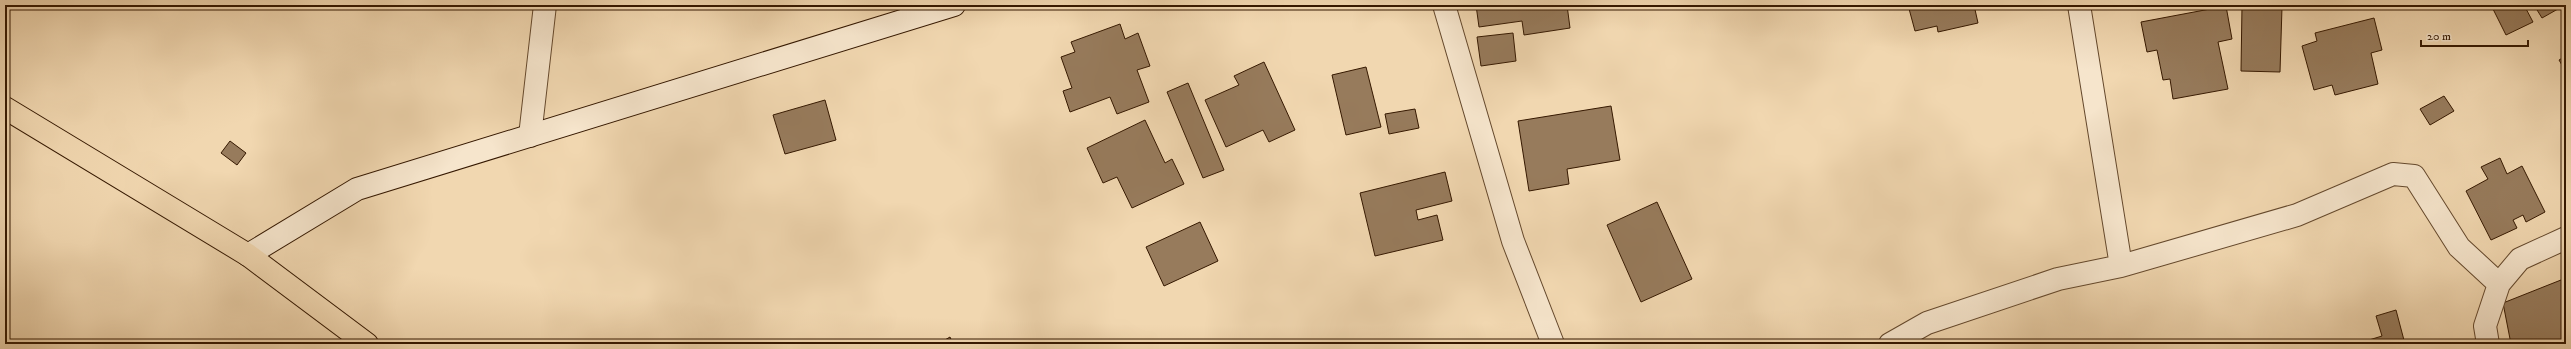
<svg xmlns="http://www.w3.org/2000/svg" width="2571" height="349" font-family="'IM FELL DW Pica',serif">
<rect width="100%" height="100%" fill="#f1d7b0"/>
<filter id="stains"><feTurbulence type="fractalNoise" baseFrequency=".005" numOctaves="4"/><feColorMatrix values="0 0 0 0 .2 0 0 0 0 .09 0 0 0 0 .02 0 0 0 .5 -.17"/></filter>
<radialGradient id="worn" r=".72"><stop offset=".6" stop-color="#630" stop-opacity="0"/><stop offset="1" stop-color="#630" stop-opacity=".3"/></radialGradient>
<path fill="#977b5c" stroke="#351800" d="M1476 5H1567L1570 28 1524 35 1522 21 1479 27Z
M1908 5H1974L1978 23 1938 32 1937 26 1915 31Z
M2491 5H2524L2533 22 2506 35Z
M2534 5H2565L2542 18Z
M2226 6 2232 39 2218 42 2228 89 2173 99 2170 79 2163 80 2157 50 2147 52 2141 22Z
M2242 6 2282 7 2280 72 2241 71Z
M2374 18 2382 50 2371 53 2378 84 2335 95 2332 85 2314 90 2302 46 2317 41 2315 33Z
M1120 24 1125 39 1138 33 1150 66 1137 70 1149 102 1117 114 1110 97 1070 112 1063 91 1072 88 1061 57 1075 52 1071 42Z
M1513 33 1516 61 1481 66 1477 37Z
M2566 56V72L2559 60Z
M1264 62 1295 130 1269 142 1263 130 1226 147 1205 100 1239 85 1234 76Z
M1366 67 1381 127 1346 135 1332 75Z
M1188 83 1224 170 1203 178 1167 92Z
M2444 96 2454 111 2430 125 2420 109Z
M825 100 836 140 785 154 773 115Z
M1611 106 1620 160 1567 169 1569 184 1529 191 1518 121Z
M1415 109 1419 128 1389 134 1385 114Z
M1145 120 1165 163 1172 159 1184 184 1132 208 1117 177 1103 183 1087 148Z
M230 141 246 153 237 165 221 153Z
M2500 158 2507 174 2522 166 2545 212 2526 222 2523 215 2513 220 2517 228 2491 240 2466 191 2488 179 2481 167Z
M1445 172 1452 201 1416 210 1418 220 1437 215 1443 240 1375 256 1360 193Z
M1657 202 1692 279 1641 302 1607 225Z
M1200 222 1218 261 1164 286 1146 247Z
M2566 278V344H2511L2503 303Z
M2396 310 2405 344H2356L2382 336 2376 316Z
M950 337 953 344H938Z"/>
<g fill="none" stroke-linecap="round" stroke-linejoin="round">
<g stroke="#64482c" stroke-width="24">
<path id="street" d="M1444 5 1513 241 1553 344
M2079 5 2121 266
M530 136 545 5
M1890 344 1927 323 2058 279 2121 266 2297 215 2393 174 2414 176 2459 247 2499 284
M2488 344 2485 326 2499 284 2520 259 2566 238"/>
</g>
<g stroke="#351800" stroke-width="24">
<path id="secondary" d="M248 255 357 189 954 5"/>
</g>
<g stroke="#351800" stroke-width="24">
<path id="highway" d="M5 108 248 255 367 344"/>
</g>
<use href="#street" stroke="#f6e5cc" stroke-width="22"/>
<use href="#secondary" stroke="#f6e5cc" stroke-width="22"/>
<use href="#highway" stroke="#f1d7b0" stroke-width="22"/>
</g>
<rect width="2571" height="349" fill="none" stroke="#f1d7b0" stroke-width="20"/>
<rect x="6" y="6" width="2559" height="337" fill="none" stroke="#351800" stroke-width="2"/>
<rect x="10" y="10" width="2551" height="329" fill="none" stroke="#351800"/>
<path d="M2421 40v6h107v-6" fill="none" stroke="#351800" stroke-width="2"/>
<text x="2427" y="40" font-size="12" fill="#351800" stroke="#f6e5cc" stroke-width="3" paint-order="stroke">20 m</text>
<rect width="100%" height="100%" filter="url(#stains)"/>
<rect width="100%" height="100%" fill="url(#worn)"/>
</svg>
